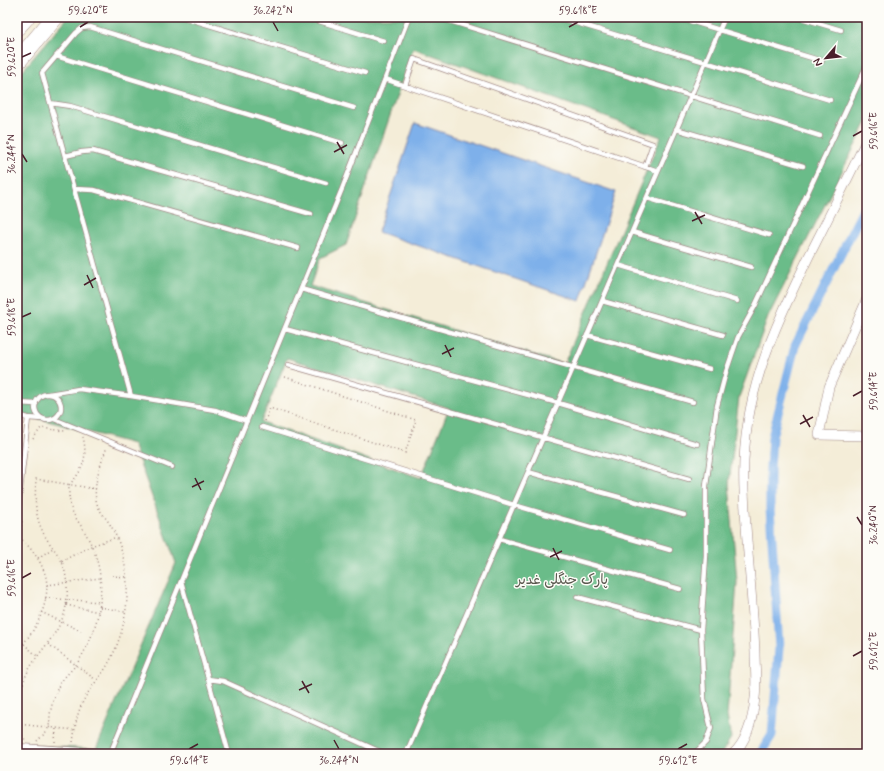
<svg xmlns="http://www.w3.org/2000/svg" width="884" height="771" font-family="Mynerve,'Playpen Sans Arabic',sans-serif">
<rect width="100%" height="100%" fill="#fdfcf7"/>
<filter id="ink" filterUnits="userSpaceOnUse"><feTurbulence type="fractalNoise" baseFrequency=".025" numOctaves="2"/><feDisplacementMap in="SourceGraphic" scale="8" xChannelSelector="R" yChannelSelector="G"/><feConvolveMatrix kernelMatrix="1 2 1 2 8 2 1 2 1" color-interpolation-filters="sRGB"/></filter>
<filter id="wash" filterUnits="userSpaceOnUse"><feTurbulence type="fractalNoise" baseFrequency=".012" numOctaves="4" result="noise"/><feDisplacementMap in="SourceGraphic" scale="16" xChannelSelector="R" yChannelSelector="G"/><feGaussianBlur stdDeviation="0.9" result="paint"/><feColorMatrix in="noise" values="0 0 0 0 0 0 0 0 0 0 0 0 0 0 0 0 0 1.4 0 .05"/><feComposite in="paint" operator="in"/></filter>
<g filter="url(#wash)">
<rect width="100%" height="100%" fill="#f4edd8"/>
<path fill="#6abc89" stroke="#5a6e5a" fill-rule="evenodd" d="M68 17H867V122L768 317 739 397 729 484 737 582 727 716 731 738 721 754H17V745L96 749 176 563 133 444 18 413 17 417V77ZM413 48 661 137 564 364 310 286 320 258 346 245ZM287 358 449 408 421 478 261 422Z"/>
<path fill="#7eb0ea" stroke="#64688a" d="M415 123 616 192 580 301 378 232Z"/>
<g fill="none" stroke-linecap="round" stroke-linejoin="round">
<path stroke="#7eb0ea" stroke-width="9" d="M760 754 772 735 779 648 770 508V468L772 437 795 346 867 202"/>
</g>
</g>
<g filter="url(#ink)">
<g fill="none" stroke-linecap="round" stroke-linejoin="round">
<g stroke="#9f8682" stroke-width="6">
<path id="lane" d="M183 17 365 73
M306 17 384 41
M437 17 820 136
M557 17 830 100
M677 17 822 61
M798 17 841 30
M56 56 342 143
M385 79 658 171
M405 86 414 59 653 144 645 167
M50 103 70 106 326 183
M676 129 803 166
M65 156 82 152 93 151 311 214
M74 189 94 190 298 248
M647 198 769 235
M632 232 751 267
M618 265 737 301
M301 289 693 402
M602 301 723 335
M285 329 558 403 697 444
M587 335 710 369
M288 365 689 479
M49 394 79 389 131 396 215 410 247 421
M35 407a13 13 0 1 1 26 0a13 13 0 1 1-26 0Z
M131 396 42 73 76 33 82 28 90 27 354 108
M17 403 36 404
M17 415 28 418 42 419
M54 419 172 467
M262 427 514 505 670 550
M528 472 684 515
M17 517 28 418
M499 539 680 589
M181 581 229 754
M577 597 701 630
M208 679 223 681 385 754
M17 746 96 751
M110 754 342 189 409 17
M406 754 725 17
M694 754 706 742 711 728 704 699 701 630 706 555V486L717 406 726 372 738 337 755 306 867 65"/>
</g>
<g stroke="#9f8682" stroke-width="10">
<path id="street" d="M867 299 829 387 819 435 867 436
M733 754C748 740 753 718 755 698 757 683 755 667 755 653 753 598 746 545 744 490 740 400 771 335 809 256 829 217 848 178 867 139"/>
</g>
<g stroke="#9f8682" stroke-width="18">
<path id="highway" d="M17 27 26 17
M17 62 55 17"/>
</g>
<path stroke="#9f8682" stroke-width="1.5" stroke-dasharray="1 3" stroke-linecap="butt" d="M265 421 270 408 405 453 416 420 285 377
M33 439 41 428 65 431
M38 558 53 548
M62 561 91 546 117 537
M17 566 22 520
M112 576 126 577
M47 585 100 578
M45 598 101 602
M66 605 99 612
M100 607 125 612
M41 612 81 631
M24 644 37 656
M48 644 96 680
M17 649C36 634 54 596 44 571 39 558 30 547 20 538
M17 675 25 677
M17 703C21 690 24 677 31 666 46 642 63 631 67 600 68 588 66 568 60 558 54 548 46 540 42 530 34 513 35 496 36 479L96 489
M17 724 75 730
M17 729 26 741
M37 741C40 738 45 734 47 730 51 725 49 716 51 709 53 700 56 691 60 683 65 676 71 671 76 665 101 629 110 580 89 540 77 515 68 517 69 485 83 471 88 457 83 437
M55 742 56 728
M73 742C75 729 76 716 82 704 88 690 99 679 107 666 119 645 126 621 127 597 128 573 123 547 111 526 106 517 98 511 96 500 93 484 101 463 107 447"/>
<use href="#lane" stroke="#fff" stroke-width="4.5"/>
<use href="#street" stroke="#fff" stroke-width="9"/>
<use href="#highway" stroke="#fff" stroke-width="17"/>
</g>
</g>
<path fill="none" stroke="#4a1f2b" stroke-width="1.5" d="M273 22 278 31M80 27 88 22M569 27 578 22M22 57 31 53M853 136 862 131M337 142 344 154M334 152 347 145M22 154 27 162M695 212 702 224M692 221 705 215M87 275 93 288M84 285 96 278M22 317 31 313M445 345 451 357M442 354 454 348M853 396 862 391M803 415 810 427M800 424 813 417M195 478 201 490M192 487 204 481M857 517 862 525M553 548 559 560M550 557 562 551M22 578 31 573M853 656 862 651M302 681 309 693M299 690 312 684M334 740 339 749M189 749 198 744M678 749 687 744"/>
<g text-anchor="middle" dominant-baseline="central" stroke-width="3" stroke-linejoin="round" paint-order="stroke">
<g font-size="14" fill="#5b584f" stroke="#fdfcf7">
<text x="562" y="580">پارک جنگلی غدیر</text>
</g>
</g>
<rect width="884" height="771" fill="none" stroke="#fdfcf7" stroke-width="44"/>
<g transform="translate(826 58) rotate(242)" stroke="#fdfcf7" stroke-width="3" paint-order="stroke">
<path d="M0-3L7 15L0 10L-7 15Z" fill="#4a1f2b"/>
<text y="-6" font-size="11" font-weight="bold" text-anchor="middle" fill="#4a1f2b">N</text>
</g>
<rect x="22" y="22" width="840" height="727" fill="none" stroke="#4a1f2b" stroke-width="1.5"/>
<g font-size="10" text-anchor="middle" fill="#4a1f2b">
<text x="88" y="14">59.620°E</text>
<text x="273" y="14">36.242°N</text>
<text x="578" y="14">59.618°E</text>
<text transform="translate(11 57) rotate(-90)" y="4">59.620°E</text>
<text transform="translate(873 131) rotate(-90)" y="4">59.616°E</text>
<text transform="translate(11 154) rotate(-90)" y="4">36.244°N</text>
<text transform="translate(11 317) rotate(-90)" y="4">59.618°E</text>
<text transform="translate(873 391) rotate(-90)" y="4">59.614°E</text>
<text transform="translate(873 525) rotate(-90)" y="4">36.240°N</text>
<text transform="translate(11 578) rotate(-90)" y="4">59.616°E</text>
<text transform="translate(873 651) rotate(-90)" y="4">59.612°E</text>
<text x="189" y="764">59.614°E</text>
<text x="339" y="764">36.244°N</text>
<text x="678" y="764">59.612°E</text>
</g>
</svg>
